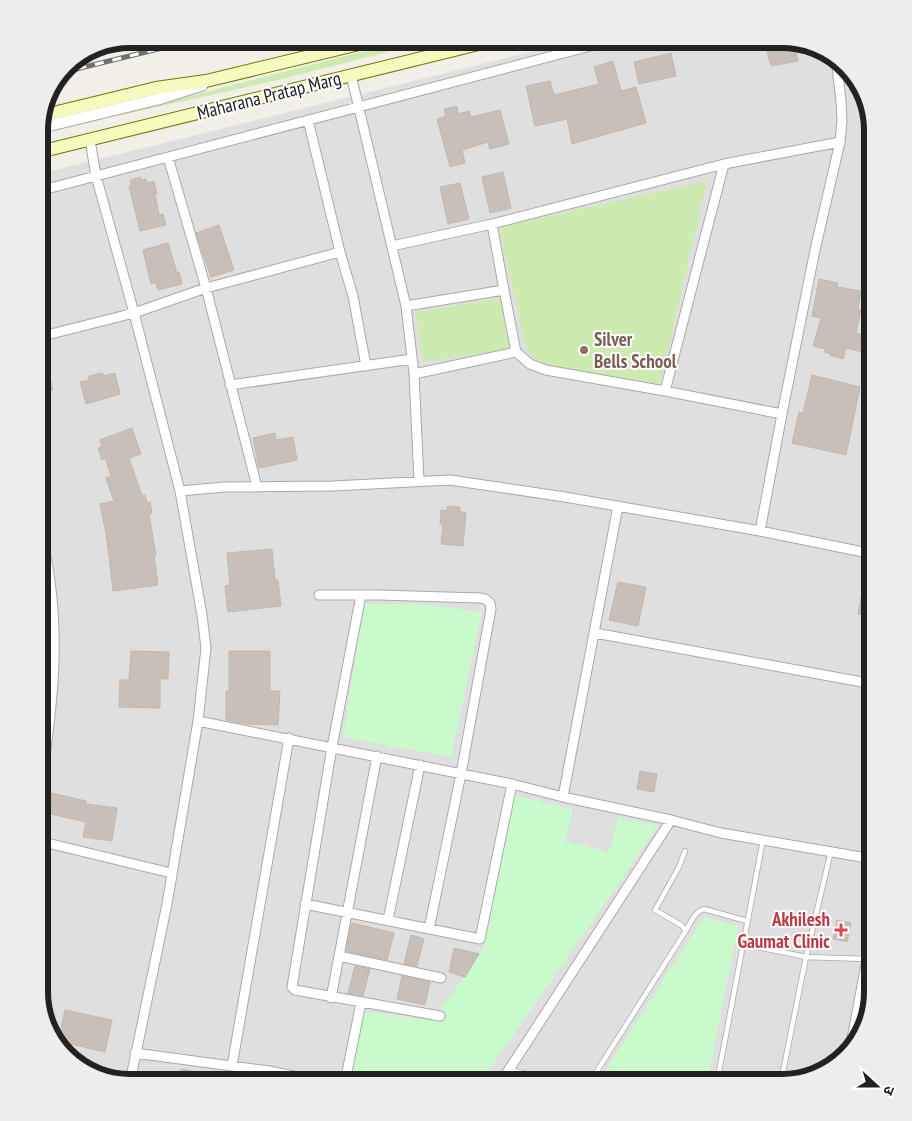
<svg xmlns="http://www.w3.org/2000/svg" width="912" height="1121" font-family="'PT Sans Narrow','Noto Sans Devanagari',sans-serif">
<rect width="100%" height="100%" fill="#f2efe9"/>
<path fill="#e0dfdf" d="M583 39H788L828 51 858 79 873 129V992L861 1037 833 1067 783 1082H129L84 1070 54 1042 39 992V174Z"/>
<path fill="#cdebb0" d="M412 39H426L427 42 274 81 117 116 116 115Z
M707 181 660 386 539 365 525 344 499 227Z
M503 298 511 349 423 362 415 312Z"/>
<path fill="#c8facc" d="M39 582 46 584 54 624 53 687 39 777Z
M364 604H418L482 612 451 757 343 737Z
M512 795 573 809 565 841 609 852 618 817 659 825 481 1082H347L363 1011 433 1021 483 948Z
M704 917 738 926 707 1082H598Z"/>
<path fill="#c7bfb8" stroke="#c4b6ab" d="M767 39 793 40 798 61 771 66 765 44H768Z
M671 53 676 76 639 84 634 62Z
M613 61 621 91 636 87 646 123 572 144 567 119 535 126 526 86 550 81 554 95 599 84 594 67Z
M457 106 458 114 469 111 471 117 500 110 509 144 490 149 488 142 462 150 465 163 450 167 437 119 446 116 444 109Z
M503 172 511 208 490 213 482 177Z
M141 177 142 180 146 179 147 183 154 181 157 194H155L159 215 163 214 166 225 140 231 129 186H132L130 180Z
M460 183 469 219 448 224 440 187Z
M219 225 234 270 211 277 196 233Z
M168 243 177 273 179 272 182 284 158 290 155 282 151 284 143 250Z
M819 279 838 283 837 287 861 291 858 309 861 310 856 333 867 336 863 352 846 348 843 359 830 355 831 354 824 352 825 349 813 346 821 318 812 316Z
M42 348 53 390 39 393V349Z
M103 373V376L115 373 120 394 86 404 80 382 89 380V376Z
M812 375 860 387 846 455 792 443 799 412 803 413Z
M132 428 141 454 129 458 142 496 145 495 147 503 150 502 152 513 149 514 156 555H154L158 585 113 591 107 539 100 504 114 501 106 478 111 476 105 458 102 460 98 448 102 447 100 440Z
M275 433 276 440 293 437 297 460 259 468 253 438Z
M448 506 460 507V512H466L463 546 441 544 443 524H440L441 510 447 511Z
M272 549 275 580H278L281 606 228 612 225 586 230 585 227 553Z
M865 577 873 579V617L858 614Z
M618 582 646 587 638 626 609 620Z
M131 651 169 652 168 679H160V708L119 707 120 680H129Z
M229 651H270V691H280L278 725 247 724 226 720V691H229Z
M640 771 657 774 654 792 637 789Z
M51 793 86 801 85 804 117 808 112 841 83 837 86 822 47 813Z
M837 920 851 923 847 942 833 939Z
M352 923 394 933 387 960 346 951Z
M411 935 424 939 417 966 404 964Z
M454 948 479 954 465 977 449 972Z
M355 966 370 969 363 996 348 993Z
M402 976 430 982 425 1005 397 999Z
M65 1010 112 1020 105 1052 58 1041Z
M181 1069 226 1078 225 1082H179Z"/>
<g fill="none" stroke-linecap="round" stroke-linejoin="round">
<g stroke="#a9a9a9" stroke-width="6">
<path id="service" d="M685 932C690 924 695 911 704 909L747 921
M743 944 806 957 867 959
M510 1070 559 1082
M590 1082 685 932 684 928 681 925 655 910 679 867 685 851
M717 1082 763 840
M781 1082 806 957 831 851"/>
</g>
<g stroke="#a9a9a9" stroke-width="11">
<path id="minor" d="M351 75 406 306 414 374 419 481
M90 140 96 176 134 313 180 491 202 615 206 648 198 721 167 904 130 1082
M168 157 206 288 257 487
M39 191 617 39
M492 224 504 290
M392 246 492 224 724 164 840 142
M340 252 353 296 366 366
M406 306 504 290 516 352
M39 337 134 313 206 288 340 252 308 120
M414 374 516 352 530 364 546 370 665 391 782 414
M230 385 412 359
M665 391 724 164
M180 491 224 487 333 486 450 480 565 497 760 531 873 554
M760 531 782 414 815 250 840 142 842 121 841 101 836 58
M319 595H379L480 598 485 599 490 603 491 609 461 774 429 929
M361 595 332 747 292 987 295 990 440 1016
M595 633 873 684
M198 721 512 784 563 797 671 820 721 833 873 859
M39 795C54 703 64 618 39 527
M563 797 618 506
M39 841 171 873
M305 904 480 939 512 784
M388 920 420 765
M339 956 441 978
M331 998 377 756
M850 1049 873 928
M135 1053 269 1071 323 1082
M232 1066 289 738
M345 1082 361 1003
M501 1082 671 820"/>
</g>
<g stroke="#a9a9a9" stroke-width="13">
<path id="tertiary" d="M39 128 158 99 202 85"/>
</g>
<g stroke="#707d05" stroke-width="14">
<path id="secondary" d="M41 116 156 88 206 81 380 39
M39 152 499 39"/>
</g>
<use href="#service" stroke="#fff" stroke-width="4.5"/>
<use href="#minor" stroke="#fff" stroke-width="9"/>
<use href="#tertiary" stroke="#fff" stroke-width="11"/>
<use href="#secondary" stroke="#f7fabf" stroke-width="12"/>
<g stroke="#707070" stroke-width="5">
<path id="rail" d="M60 73 199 39"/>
</g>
<use href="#rail" stroke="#fff" stroke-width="3" stroke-dasharray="9" stroke-linecap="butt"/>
</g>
<circle fill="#8d6e63" stroke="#fff" stroke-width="2" cx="584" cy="350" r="5"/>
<path fill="#e0444e" stroke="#fff" stroke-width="2" d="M838.5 922.5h5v5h5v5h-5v5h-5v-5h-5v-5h5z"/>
<g text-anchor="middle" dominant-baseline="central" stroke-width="4" stroke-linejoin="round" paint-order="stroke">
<g font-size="19" fill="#222" stroke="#fff">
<text transform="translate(269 95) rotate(-14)">Maharana Pratap Marg</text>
</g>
<g font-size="19" font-weight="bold" fill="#785e54" stroke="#fff" text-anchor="start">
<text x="594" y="339">Silver<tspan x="594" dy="22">Bells School</tspan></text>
</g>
<g font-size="19" font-weight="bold" fill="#be3a42" stroke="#fff" text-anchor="end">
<text x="830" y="919">Akhilesh<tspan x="830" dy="22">Gaumat Clinic</tspan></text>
</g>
</g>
<path d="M0 0H912V1121H0ZM130 48H782A82 82 0 0 1 864 130V992A82 82 0 0 1 782 1074H130A82 82 0 0 1 48 992V130A82 82 0 0 1 130 48Z" fill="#ededed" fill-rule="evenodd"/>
<path fill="none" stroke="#222" stroke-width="6" d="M130 48H782A82 82 0 0 1 864 130V992A82 82 0 0 1 782 1074H130A82 82 0 0 1 48 992V130A82 82 0 0 1 130 48Z"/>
<g transform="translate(877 1086) rotate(111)" stroke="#ffffff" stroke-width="4" paint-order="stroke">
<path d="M0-4L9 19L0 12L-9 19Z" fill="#222222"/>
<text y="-8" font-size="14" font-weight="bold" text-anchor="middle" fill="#222222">उ</text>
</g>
</svg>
